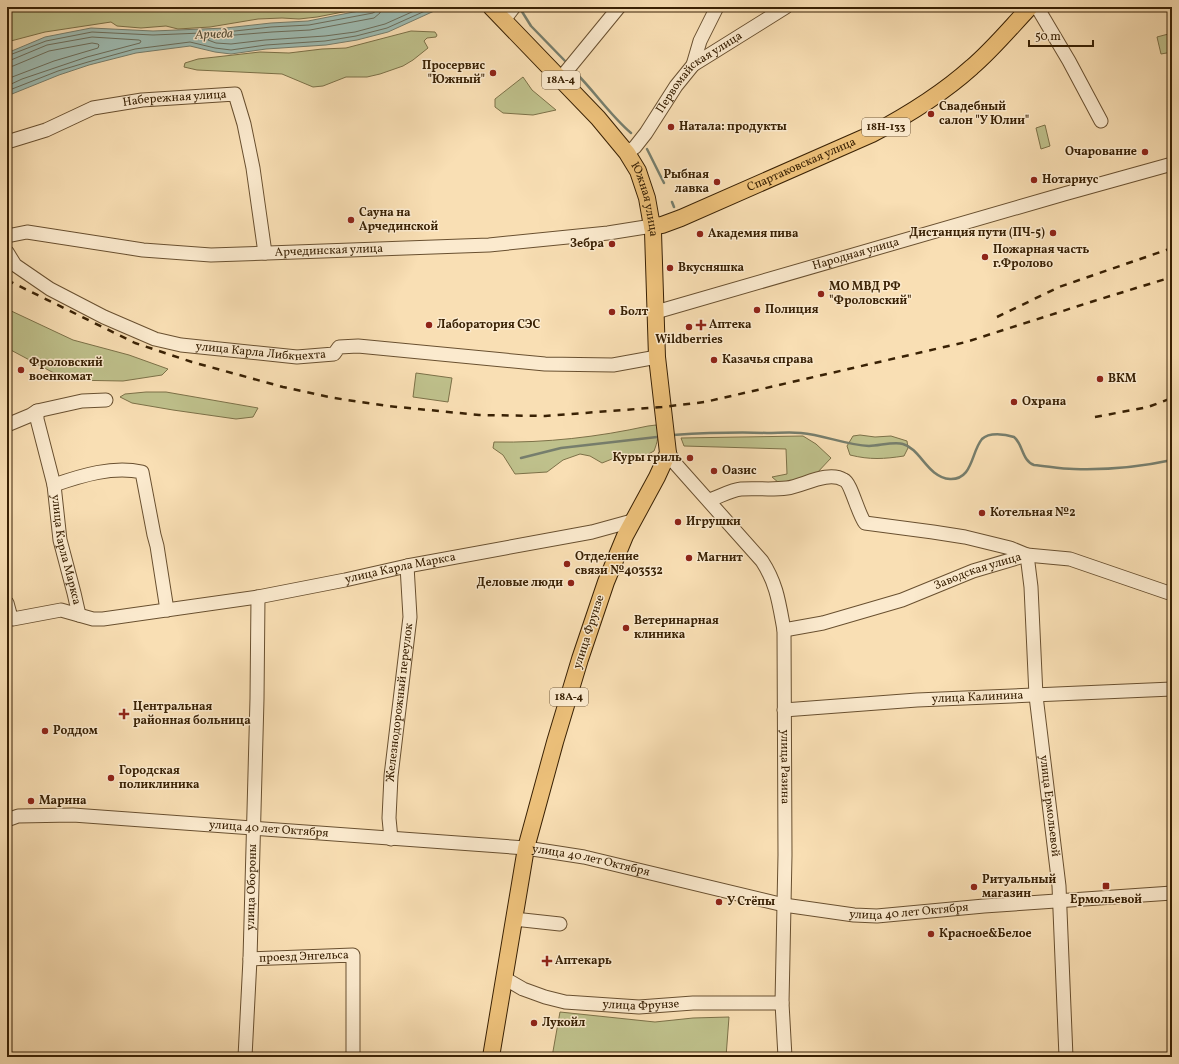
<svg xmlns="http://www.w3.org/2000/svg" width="1179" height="1064" font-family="Vollkorn,serif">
<rect width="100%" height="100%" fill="#f9dfb4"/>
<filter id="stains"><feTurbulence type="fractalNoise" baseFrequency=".005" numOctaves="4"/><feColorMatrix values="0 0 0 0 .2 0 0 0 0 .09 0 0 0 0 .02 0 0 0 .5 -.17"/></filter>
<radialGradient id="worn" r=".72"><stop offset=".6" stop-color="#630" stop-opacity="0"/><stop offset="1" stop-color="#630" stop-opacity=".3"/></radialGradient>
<path fill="#bfc18c" stroke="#7c7148" d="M7 7H369L317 17 299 19 282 18 258 19 210 27 178 29 166 26 141 28 117 26 111 22 45 32 7 42Z
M411 31 435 32 437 35 436 37 427 38 424 41 428 48 413 60 403 66 380 74 367 77H346L323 86 313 87 282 74 197 70 184 67 185 63 198 59 260 52 289 53 322 49 346 48Z
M1172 33V52L1161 54 1157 37Z
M523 77 532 90 556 110 533 115 503 113 495 107V99Z
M1045 125 1050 146 1041 149 1036 128Z
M7 309 73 340 129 355 168 369 162 375 123 381 67 380 7 348Z
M416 373 452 378 448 402 413 397Z
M146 392H166L258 408 253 417 236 419 173 410 132 403 120 397 125 394Z
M656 425C660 434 657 443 654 451L643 457 622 455 602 463 590 456 580 454 563 460 547 472 515 474 503 455 493 448 494 442C546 443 598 437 648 426Z
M860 435 875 437 891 436 907 441 908 448 904 456C884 459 870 460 850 455L847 446 853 436Z
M803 436 816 444 831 458 816 474 790 482 779 483 772 477 787 474 786 449 684 446 681 438Z
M560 1012 655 1022 693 1018 729 1017 726 1057H552Z"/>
<path fill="#9ebcb3" stroke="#767e6d" d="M379 7H443L388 32 357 40 326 45 266 49 231 54 215 52 190 46 136 53 89 65 59 75 7 96V53L45 37 91 28 153 31 226 28 271 23 308 21Z"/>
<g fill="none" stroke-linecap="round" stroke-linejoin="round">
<path stroke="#6c6e5c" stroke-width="1" d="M381 7 380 13 374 18 310 30 272 32 210 37 208 40 216 43 231 44 265 40 325 36 355 32 385 24 423 7
M7 56 46 41 92 32 153 35 226 32 271 27 309 25 373 13 376 11V7
M7 61 11 60 47 45 92 37 139 40 141 41 140 43 87 57 22 79 7 86
M7 67 13 66 49 51 92 43 98 44 99 45 98 48 54 61 7 79
M7 91 58 71 88 62 135 49 190 42 215 48 231 50 266 45 325 41 356 36 387 28 434 7"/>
<path stroke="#767e6d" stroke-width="2.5" d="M521 10 531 26 567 63
M575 72C595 92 610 115 631 133
M647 149 664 183
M672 202 674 207
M673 435C705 433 736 432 767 433 778 433 790 432 801 433 824 435 846 445 869 446 879 446 894 441 903 444 921 449 927 477 950 479 973 480 971 452 982 439 989 432 1005 434 1014 437 1023 444 1022 461 1034 465 1047 466 1060 469 1074 469 1106 470 1140 467 1172 460
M521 458 561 448 657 437"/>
<g stroke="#695030" stroke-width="15">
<g id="minor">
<path d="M1037 7 1069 61 1101 121"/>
<path d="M504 20 514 7"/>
<path d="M693 65 700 41 717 7"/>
<path d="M560 79 619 7"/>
<path id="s1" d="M7 142 46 130 93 108 142 100 235 94 244 124 253 168 265 253"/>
<path id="s2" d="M627 153 635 147 646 133 676 86 693 65 786 7"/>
<path id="s3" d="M7 236 27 232 143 250 211 255 489 245 608 233 652 226"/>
<path id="s4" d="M7 252 15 265 50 289 104 317 155 339 181 345 297 357 334 354 339 347 358 346 545 364 613 365 657 357"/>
<path id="s5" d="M656 312 1064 194 1172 164"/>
<path id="s6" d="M37 411V419L54 485 60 540 74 593 79 615"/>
<path d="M7 425 31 415 37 411 82 401 106 400"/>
<path id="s7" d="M667 448 673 461 762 561C777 584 779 603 784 630L785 855 782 1003 785 1057"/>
<path d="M54 485C83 475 112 466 142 472L154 535 157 546 167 610"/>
<path id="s8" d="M709 500C719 497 731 490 741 489 756 488 772 490 787 488 803 486 828 470 844 480 851 483 858 514 865 523L933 532 965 537 1010 548 1027 555 1031 587 1036 696 1059 886 1066 1057"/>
<path id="s9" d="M7 603 10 614 13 619 61 610 93 619H103L258 597 345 580 407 566 592 532 632 521"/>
<path id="s10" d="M784 630 823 623 902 600 973 571 1027 555 1070 559 1172 594"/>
<path id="s11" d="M784 710 917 700 1172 689"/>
<path id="s12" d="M7 820 18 816 73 815 526 848 584 857 784 905 854 915 877 916 984 906 1172 893"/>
<path id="s13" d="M391 839 389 818 391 776 410 617 407 566"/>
<path d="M514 919 560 924"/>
<path id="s14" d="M250 959 353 955V1057"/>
<path id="s15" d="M504 978 523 989 545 997 565 1002 639 1007 693 1003H782"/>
<path id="s16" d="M245 1057 250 959 257 699 258 597"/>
</g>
</g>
<g stroke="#392104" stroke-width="18">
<g id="major">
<path id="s17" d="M491 7 598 118 627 153 638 171 647 198 653 232 657 357 668 453 657 477 625 536 606 582 580 659 555 742 526 848 491 1057"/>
<path id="s18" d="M652 226 662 225 681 218 872 134C908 115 942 94 972 67 993 49 1011 27 1030 7"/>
</g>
</g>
<use href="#minor" stroke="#fbeace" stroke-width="13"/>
<use href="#major" stroke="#ecc07a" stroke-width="16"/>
<path stroke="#392104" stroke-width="2.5" stroke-dasharray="7 7" stroke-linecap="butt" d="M7 280 135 343 192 362 283 387 334 398 388 406 479 415 545 416 662 407 705 402 966 342 1094 301 1172 277
M997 317 1059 287 1172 248
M1095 417 1148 407 1172 398"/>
</g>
<g fill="#8f2418" stroke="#fbeace" stroke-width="1.5">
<circle cx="493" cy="73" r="4"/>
<circle cx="931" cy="114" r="4"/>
<circle cx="671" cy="127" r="4"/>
<circle cx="1145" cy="152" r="4"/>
<circle cx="1034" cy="180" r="4"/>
<circle cx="717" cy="182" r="4"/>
<circle cx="351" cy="220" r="4"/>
<circle cx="1053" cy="233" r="4"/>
<circle cx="700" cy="234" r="4"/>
<circle cx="612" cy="244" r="4"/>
<circle cx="985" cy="257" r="4"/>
<circle cx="670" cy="268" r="4"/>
<circle cx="821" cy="294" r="4"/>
<circle cx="757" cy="310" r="4"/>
<circle cx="612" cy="312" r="4"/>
<circle cx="429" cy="325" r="4"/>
<path d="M699 319h4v4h4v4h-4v4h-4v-4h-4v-4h4z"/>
<circle cx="689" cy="327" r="4"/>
<circle cx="714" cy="360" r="4"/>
<circle cx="21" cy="370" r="4"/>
<circle cx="1100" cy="379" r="4"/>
<circle cx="1014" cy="402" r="4"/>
<circle cx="690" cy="458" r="4"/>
<circle cx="714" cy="471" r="4"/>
<circle cx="982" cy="513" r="4"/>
<circle cx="678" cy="522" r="4"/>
<circle cx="689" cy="558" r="4"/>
<circle cx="567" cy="564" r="4"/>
<circle cx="571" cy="583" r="4"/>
<circle cx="626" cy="628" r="4"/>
<path d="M122 708h4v4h4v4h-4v4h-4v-4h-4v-4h4z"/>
<circle cx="45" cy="731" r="4"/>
<circle cx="111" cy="778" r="4"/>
<circle cx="31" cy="801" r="4"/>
<rect x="1102" y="882" width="8" height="8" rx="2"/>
<circle cx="974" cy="887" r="4"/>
<circle cx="719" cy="902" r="4"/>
<circle cx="931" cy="934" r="4"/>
<path d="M545 955h4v4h4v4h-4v4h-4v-4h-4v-4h4z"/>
<circle cx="534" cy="1023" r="4"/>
</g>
<g text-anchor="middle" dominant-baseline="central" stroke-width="3" stroke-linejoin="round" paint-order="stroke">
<g fill="#fbeace" stroke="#735d41" stroke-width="1">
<rect x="542" y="71" width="38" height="18" rx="3"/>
<rect x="862" y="118" width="48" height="18" rx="3"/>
<rect x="550" y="688" width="38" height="18" rx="3"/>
</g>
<g font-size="11" font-weight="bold" fill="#392104">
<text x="561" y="80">18А-4</text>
<text x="886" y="127">18Н-133</text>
<text x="569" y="697">18А-4</text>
</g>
<g font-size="12" font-weight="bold" fill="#392104" stroke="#fbeace" text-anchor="start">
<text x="485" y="66" text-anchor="end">Просервис<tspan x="485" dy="14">"Южный"</tspan></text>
<text x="939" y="107">Свадебный<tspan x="939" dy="14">салон "У Юлии"</tspan></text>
<text x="679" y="127">Натала: продукты</text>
<text x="1137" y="152" text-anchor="end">Очарование</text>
<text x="709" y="175" text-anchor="end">Рыбная<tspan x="709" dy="14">лавка</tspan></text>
<text x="1042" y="180">Нотариус</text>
<text x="359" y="213">Сауна на<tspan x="359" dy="14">Арчединской</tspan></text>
<text x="1045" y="233" text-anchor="end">Дистанция пути (ПЧ-5)</text>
<text x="708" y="234">Академия пива</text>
<text x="604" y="244" text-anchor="end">Зебра</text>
<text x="993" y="250">Пожарная часть<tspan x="993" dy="14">г.Фролово</tspan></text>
<text x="678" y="268">Вкусняшка</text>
<text x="829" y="287">МО МВД РФ<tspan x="829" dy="14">"Фроловский"</tspan></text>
<text x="765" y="310">Полиция</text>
<text x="620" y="312">Болт</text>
<text x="437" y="325">Лаборатория СЭС</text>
<text x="709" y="325">Аптека</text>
<text x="689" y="340" text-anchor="middle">Wildberries</text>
<text x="722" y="360">Казачья справа</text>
<text x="29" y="363">Фроловский<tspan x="29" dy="14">военкомат</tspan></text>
<text x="1108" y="379">ВКМ</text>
<text x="1022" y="402">Охрана</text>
<text x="682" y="458" text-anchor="end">Куры гриль</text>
<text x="722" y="471">Оазис</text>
<text x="990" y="513">Котельная №2</text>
<text x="686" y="522">Игрушки</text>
<text x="575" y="557">Отделение<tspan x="575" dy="14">связи №403532</tspan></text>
<text x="697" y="558">Магнит</text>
<text x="563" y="583" text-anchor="end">Деловые люди</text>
<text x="634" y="621">Ветеринарная<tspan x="634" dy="14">клиника</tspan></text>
<text x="133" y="707">Центральная<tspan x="133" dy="14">районная больница</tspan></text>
<text x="53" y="731">Роддом</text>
<text x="119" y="771">Городская<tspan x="119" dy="14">поликлиника</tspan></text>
<text x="39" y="801">Марина</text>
<text x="982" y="880">Ритуальный<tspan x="982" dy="14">магазин</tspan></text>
<text x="1106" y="900" text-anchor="middle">Ермольевой</text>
<text x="727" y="902">У Стёпы</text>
<text x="939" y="934">Красное&amp;Белое</text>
<text x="555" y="961">Аптекарь</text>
<text x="542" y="1023">Лукойл</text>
</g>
<g font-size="12" fill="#392104" stroke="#fbeace">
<text stroke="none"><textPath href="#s2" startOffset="110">Первомайская улица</textPath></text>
<text stroke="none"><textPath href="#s1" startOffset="175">Набережная улица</textPath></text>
<text stroke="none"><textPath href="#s18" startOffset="162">Спартаковская улица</textPath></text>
<text stroke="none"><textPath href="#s17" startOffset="250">Южная улица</textPath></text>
<text stroke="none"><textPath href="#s3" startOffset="324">Арчединская улица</textPath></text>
<text stroke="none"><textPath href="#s5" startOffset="208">Народная улица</textPath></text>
<text stroke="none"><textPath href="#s4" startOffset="281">улица Карла Либкнехта</textPath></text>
<text stroke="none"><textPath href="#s6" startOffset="142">улица Карла Маркса</textPath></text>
<text stroke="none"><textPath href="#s9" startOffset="411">улица Карла Маркса</textPath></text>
<text stroke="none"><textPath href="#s10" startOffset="203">Заводская улица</textPath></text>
<text transform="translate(589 632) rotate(-72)">улица Фрунзе</text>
<text stroke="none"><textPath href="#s11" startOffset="194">улица Калинина</textPath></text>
<text stroke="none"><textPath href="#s13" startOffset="137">Железнодорожный переулок</textPath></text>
<text stroke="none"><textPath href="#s7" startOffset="358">улица Разина</textPath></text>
<text stroke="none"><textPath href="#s8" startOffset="605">улица Ермольевой</textPath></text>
<text stroke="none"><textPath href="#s12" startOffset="263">улица 40 лет Октября</textPath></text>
<text stroke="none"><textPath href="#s12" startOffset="587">улица 40 лет Октября</textPath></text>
<text stroke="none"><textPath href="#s16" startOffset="170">улица Обороны</textPath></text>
<text stroke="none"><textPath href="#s12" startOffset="911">улица 40 лет Октября</textPath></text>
<text stroke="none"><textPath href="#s14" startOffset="54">проезд Энгельса</textPath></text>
<text stroke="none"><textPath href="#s15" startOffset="142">улица Фрунзе</textPath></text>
</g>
<g font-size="13" font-style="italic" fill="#575039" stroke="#fbeace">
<text transform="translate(214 35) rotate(-2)">Арчеда</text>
</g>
</g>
<rect width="1179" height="1064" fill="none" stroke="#f9dfb4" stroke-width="24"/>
<rect x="8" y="8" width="1163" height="1048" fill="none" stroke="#392104" stroke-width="2"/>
<rect x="12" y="12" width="1155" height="1040" fill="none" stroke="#392104"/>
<path d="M1029 40v6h64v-6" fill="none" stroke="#392104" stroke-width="2"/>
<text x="1035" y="40" font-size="12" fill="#392104" stroke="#fbeace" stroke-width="3" paint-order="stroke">50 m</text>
<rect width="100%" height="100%" filter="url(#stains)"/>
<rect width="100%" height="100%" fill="url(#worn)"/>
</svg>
